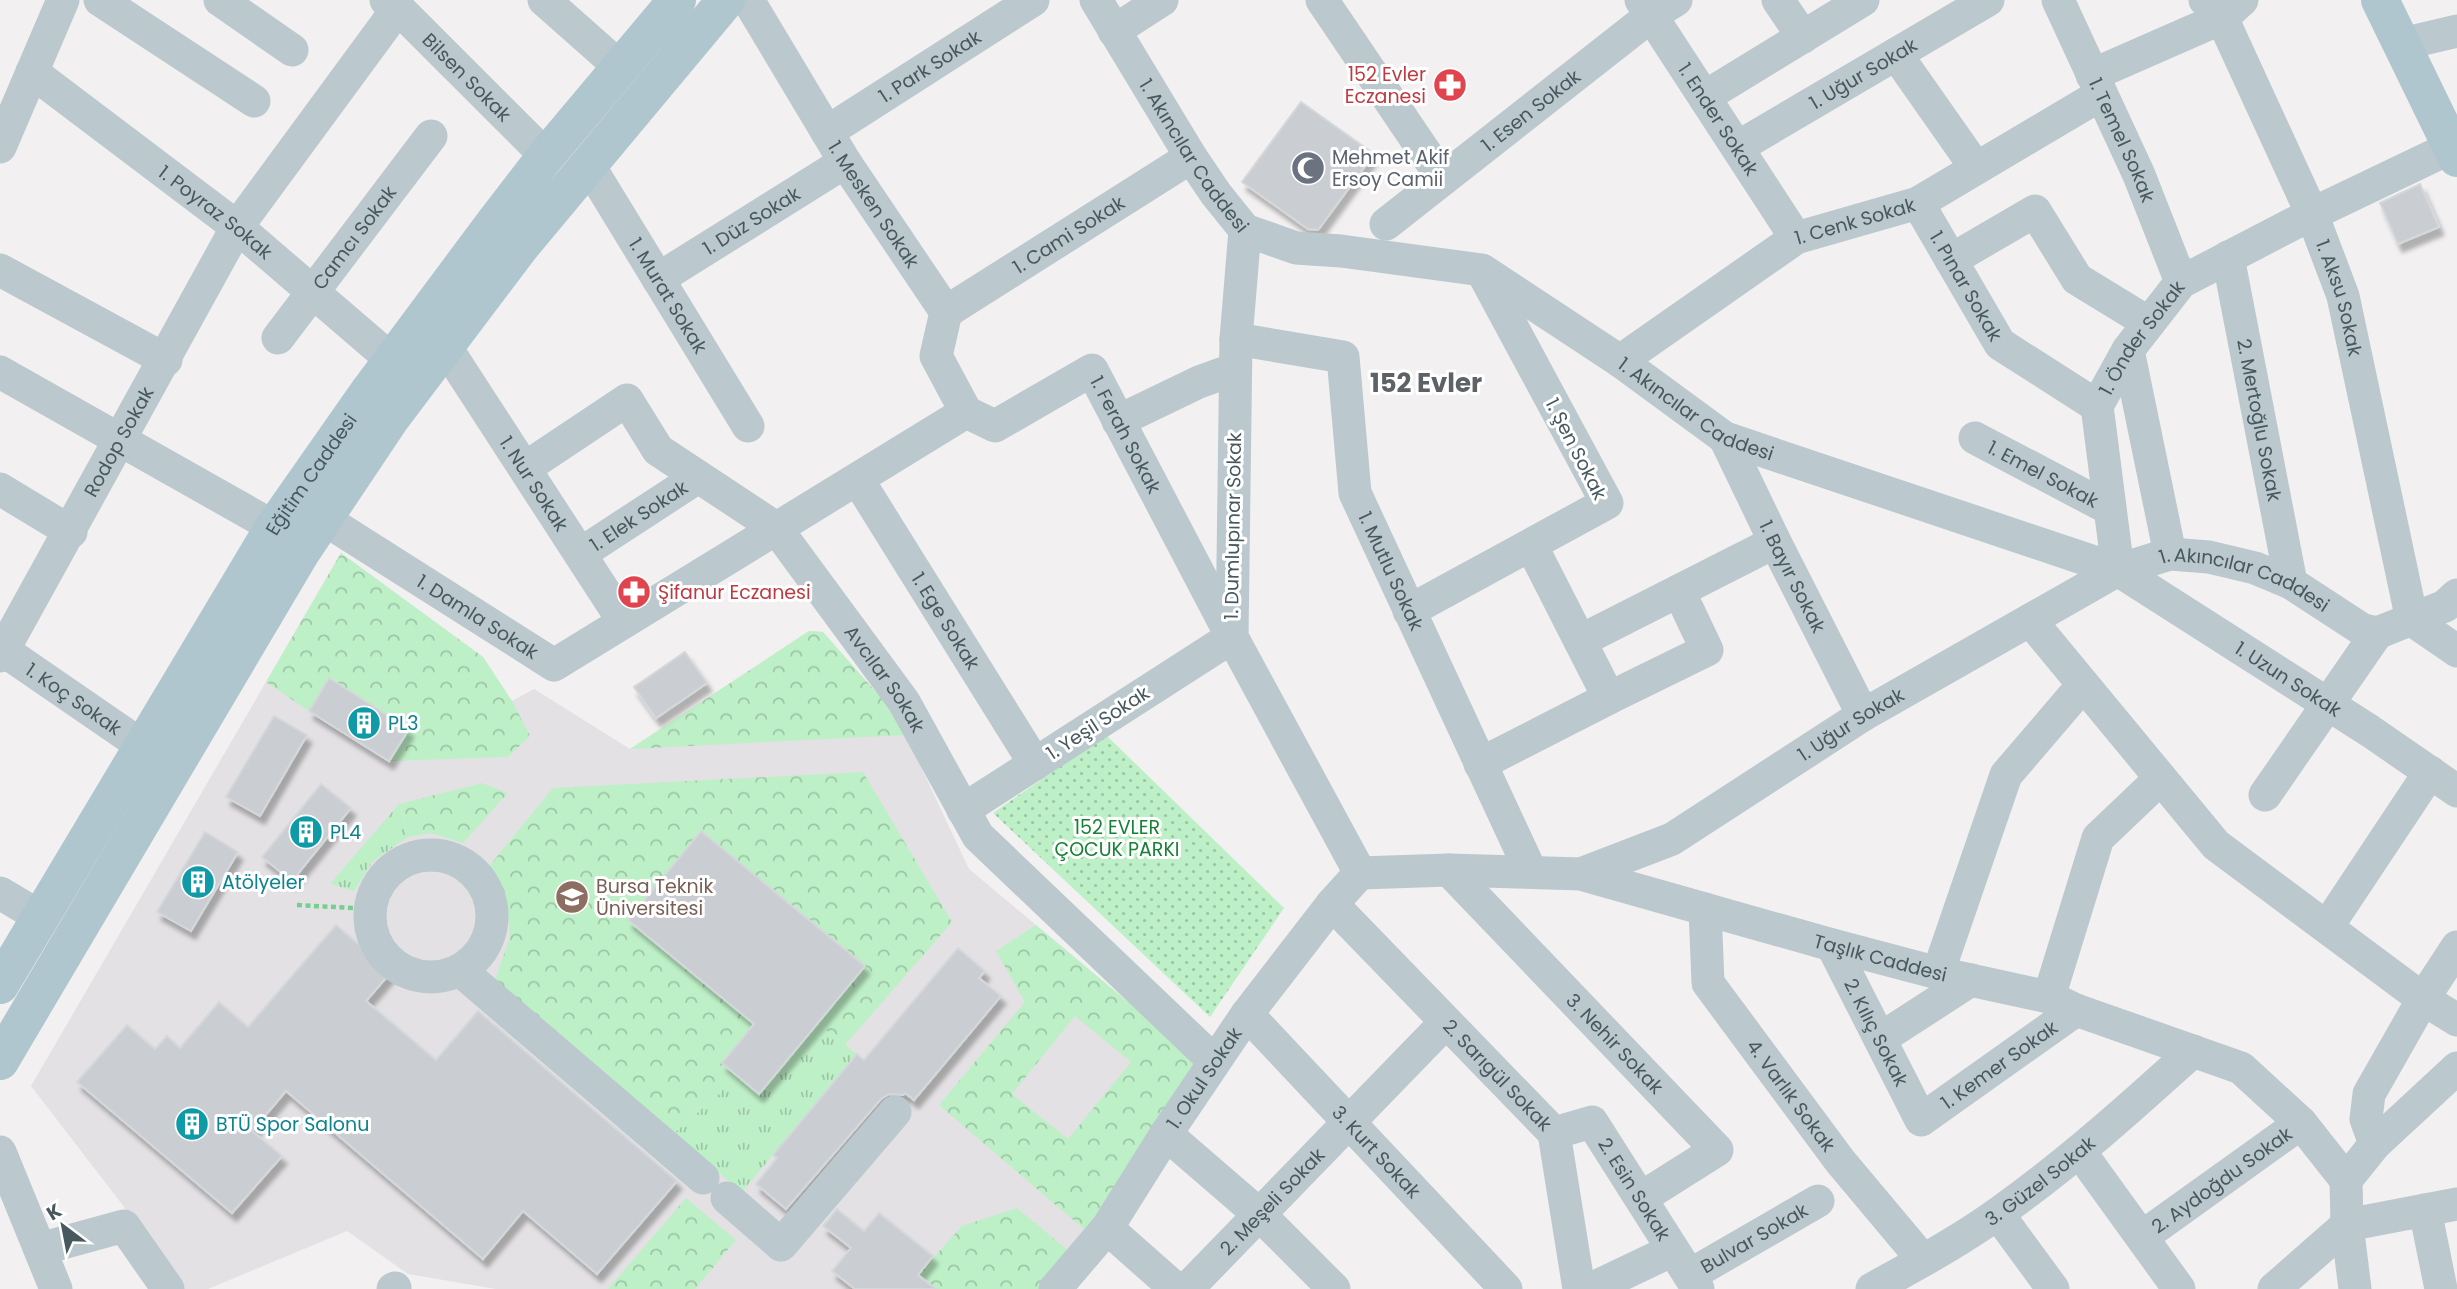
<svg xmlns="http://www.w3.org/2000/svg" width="2457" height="1289" font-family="Poppins,sans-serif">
<defs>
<pattern id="grass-tufts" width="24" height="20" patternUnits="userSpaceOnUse" patternTransform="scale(1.75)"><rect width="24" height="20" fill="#bef0c7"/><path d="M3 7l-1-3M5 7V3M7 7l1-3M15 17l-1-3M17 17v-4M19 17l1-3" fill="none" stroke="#9cc5a5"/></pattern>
<pattern id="forest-crowns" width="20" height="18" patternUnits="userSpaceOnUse" patternTransform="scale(1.75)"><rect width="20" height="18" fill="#bef0c7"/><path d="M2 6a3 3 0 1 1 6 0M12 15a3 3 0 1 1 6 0" fill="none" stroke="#9cc5a5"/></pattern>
<pattern id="park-dots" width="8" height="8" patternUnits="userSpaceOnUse" patternTransform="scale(1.75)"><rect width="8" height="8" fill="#bef0c7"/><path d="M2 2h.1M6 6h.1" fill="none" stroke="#9cc5a5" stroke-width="1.8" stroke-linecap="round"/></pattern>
<filter id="shadow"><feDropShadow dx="4.5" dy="8" stdDeviation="2" flood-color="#0004"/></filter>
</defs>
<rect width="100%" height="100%" fill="#f2f0f0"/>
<path fill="#e3e1e3" d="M341 553 483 657 512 701 534 689 630 749 809 631 823 632 897 716 969 869 1202 1064 1070 1252 1041 1289H496L408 1274 347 1231 208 1289H181L128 1212 31 1086Z"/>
<path fill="url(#grass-tufts)" d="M399 804 408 837 373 861 354 891 330 884Z
M817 1023 857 1054 742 1192 673 1134 722 1091V1063L759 1093Z"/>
<path fill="url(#forest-crowns)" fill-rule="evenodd" d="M341 553 483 657 512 701 530 736 508 757 389 761 409 728 329 678 309 711 266 682Z
M809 631 823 632 897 716 906 735 630 749Z
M863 772 952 922 845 1045 817 1023 754 1024 722 1063V1091L673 1134 495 980 510 937 507 903 490 865 553 788Z
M482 783 508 793 463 843 431 833 408 837 399 804Z
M1036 925 1202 1064 1085 1230 939 1105 1025 1002 996 951ZM1075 1016 1131 1062 1068 1139 1012 1094Z
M686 1198 736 1240 695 1289H608Z
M1017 1208 1070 1252 1041 1289H932L933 1287 918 1275 962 1226Z"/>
<path fill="url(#park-dots)" d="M1106 735 1284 908 1210 1017 993 813Z"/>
<path fill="#caced3" stroke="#d4d8db" stroke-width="2" filter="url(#shadow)" d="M1301 102 1374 154 1318 230 1308 229 1242 182Z
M2420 184 2439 227 2398 244 2380 203Z
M685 652 707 683 656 718 634 687Z
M329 678 409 729 389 761 309 711Z
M274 716 307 735 260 816 226 797Z
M321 784 351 808 292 881 262 857Z
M701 831 865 966 759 1094 722 1063 754 1024 628 920Z
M205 832 238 852 191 931 157 912Z
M336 925 391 972 366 1001 436 1060 478 1011 677 1181 597 1274 523 1211 483 1259 286 1091 252 1131 282 1156 232 1213 77 1082 127 1025 155 1049 167 1036 180 1048 219 1002 248 1027Z
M958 948 985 971 979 978 1001 996 914 1100 905 1093 903 1095 889 1094 881 1099 786 1209 756 1184 777 1158 773 1155 857 1054 864 1060Z
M837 1209 864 1231 879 1213 933 1256 918 1275 936 1289H855L832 1271 851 1248 823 1226Z"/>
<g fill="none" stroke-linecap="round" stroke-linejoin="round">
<path stroke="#75cf90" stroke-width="4.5" stroke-dasharray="5 3.5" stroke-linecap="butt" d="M297 905 371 909"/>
<g stroke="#bbc8cd" stroke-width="33">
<path d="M100 0 254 101"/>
<path d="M220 0 292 50"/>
<path id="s1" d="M386 0 398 8 546 156"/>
<path d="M544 0 621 68"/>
<path id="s2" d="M748 0 845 162 946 312 936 356 966 412"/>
<path id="s3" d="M1096 0 1191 157 1216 194 1245 230 1296 248 1341 251 1482 270 1620 361 1725 438 2118 570 2370 731 2457 791"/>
<path d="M1322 0 1443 179"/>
<path id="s4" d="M1641 0 1796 238"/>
<path d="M1778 0 1803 37"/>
<path id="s5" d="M2058 0 2139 175 2181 282"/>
<path id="s6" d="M2205 0 2222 18 2312 214 2343 296 2412 620"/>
<path d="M1114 31 1162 0"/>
<path d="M2402 44 2457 31"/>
<path d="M1896 54 1976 168"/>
<path id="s7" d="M32 72 237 227 392 360"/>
<path d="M2092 75 2222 18 2242 0"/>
<path d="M1706 96 1863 0"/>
<path id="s8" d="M827 132 1033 0"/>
<path d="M0 147 63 0"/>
<path id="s9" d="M1738 147 1988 0"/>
<path id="s10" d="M588 164 748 426"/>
<path id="s11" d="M1918 203 2000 344 2097 406"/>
<path id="s12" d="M1386 224 1652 15 1676 0"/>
<path d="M1245 230 1236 339 1232 637 1360 873"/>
<path id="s13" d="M2228 257 2291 583"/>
<path d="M1951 260 2035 211 2077 279 2149 323"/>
<path d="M0 270 166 360"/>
<path id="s14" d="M658 279 845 162"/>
<path id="s15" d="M946 312 1191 157"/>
<path id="s16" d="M278 338 431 136"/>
<path id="s17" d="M1236 339 1343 357 1355 493 1531 872"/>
<path id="s18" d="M445 346 624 622"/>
<path d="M2128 350 2170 554"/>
<path id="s19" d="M1620 361 1796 238 1918 203 2100 95"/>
<path d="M0 372 274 527"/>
<path d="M1118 421 1199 382 1235 369"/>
<path id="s20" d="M1725 438 1775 542 1863 715"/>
<path id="s21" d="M1975 438 2110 509"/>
<path id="s22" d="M525 468 627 400 658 450 776 528 904 702 978 836 1214 1061"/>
<path id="s23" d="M858 480 1035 764"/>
<path d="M0 489 71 532"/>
<path id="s24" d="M324 519 554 665 966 412 995 426 1092 370 1232 637 963 810"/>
<path id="s25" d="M580 554 698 477"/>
<path id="s26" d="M2118 570 2097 406 2128 350 2181 282 2312 214 2452 147"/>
<path d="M1409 611 1607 503 1483 273"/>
<path d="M2030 620 2216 845 2423 999 2457 1020"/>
<path d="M2412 620 2457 651"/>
<path d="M1580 641 1775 542"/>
<path id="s27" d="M3 650 144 747"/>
<path id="s28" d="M0 656 237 227 398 8"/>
<path d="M1609 698 1707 650 1679 591"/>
<path d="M1480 764 1609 698 1531 545"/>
<path d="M2265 795 2377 633"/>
<circle cx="431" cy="916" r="61"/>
<path id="s29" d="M1449 870 1717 1150 1641 1198"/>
<path id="s30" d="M1360 873 1449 870 1581 874 1832 945 1938 973 2049 997 2076 1010 2241 1068 2301 1123 2346 1180"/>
<path id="s31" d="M1581 874 1672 839 1863 715 2118 570 2170 554 2209 557 2255 568 2291 583 2363 630 2377 633 2445 606 2457 595"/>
<path d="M0 893 42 918"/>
<path id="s32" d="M1332 904 1554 1133 1579 1289"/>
<path id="s33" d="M1705 909 1708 983 1840 1161 1923 1260"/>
<path d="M2327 927 2430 772"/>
<path id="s34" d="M1832 945 1921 1120 2076 1010"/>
<path d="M461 971 703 1178"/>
<path d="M1938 973 2006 775 2083 685"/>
<path d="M2049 997 2098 838 2160 779"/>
<path id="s35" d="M1247 1014 1506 1289"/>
<path d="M1880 1039 1971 980"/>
<path id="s36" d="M1554 1133 1592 1122 1698 1289"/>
<path d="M1166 1134 1261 1216 1334 1289"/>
<path d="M2375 1144 2366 1119 2369 1094 2423 999 2457 947"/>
<path d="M0 1152 56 1289"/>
<path d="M2080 1152 2179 1289"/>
<path d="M727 1198 781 1245 895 1112"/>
<path d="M2425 1210 2441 1289"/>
<path d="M1998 1214 2053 1289"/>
<path d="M1107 1228 1176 1289"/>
<path id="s37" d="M2142 1237 2301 1123"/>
<path d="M40 1249 124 1226 168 1289"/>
<path id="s38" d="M1690 1275 1818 1201"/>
<path d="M393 1289 395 1288"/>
<path id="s39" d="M1055 1289 1107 1228 1166 1134 1247 1014 1332 904 1360 873"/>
<path id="s40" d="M1187 1289 1446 1022"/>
<path d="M1591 1289 1673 1250"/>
<path id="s41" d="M1872 1289C1915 1265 1960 1241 2000 1212 2069 1163 2131 1107 2193 1051"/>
<path d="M2274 1289 2347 1225 2457 1204"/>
<path d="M2355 1289 2347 1225 2346 1180 2375 1144 2457 1068"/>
</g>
<g stroke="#afc6cf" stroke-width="38">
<path d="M2380 0 2457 158"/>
<path id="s42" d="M0 985 274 527 370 390 495 222 546 156 677 0"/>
<path d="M0 1061 300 554 391 418 520 247 726 0"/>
</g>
</g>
<defs>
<g id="pharmacy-disc" transform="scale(1.75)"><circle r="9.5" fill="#e0444e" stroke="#fff"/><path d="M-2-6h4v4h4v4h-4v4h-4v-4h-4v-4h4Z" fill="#fff"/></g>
<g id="mosque-disc" transform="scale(1.75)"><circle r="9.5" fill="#6b7280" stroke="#fff"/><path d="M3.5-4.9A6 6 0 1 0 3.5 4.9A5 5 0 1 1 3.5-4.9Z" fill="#fff"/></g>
<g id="building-disc" transform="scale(1.75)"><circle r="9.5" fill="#0f9aa8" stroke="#fff"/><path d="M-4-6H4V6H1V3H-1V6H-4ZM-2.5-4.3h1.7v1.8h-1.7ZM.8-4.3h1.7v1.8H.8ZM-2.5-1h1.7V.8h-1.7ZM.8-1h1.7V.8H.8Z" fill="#fff"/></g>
<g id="university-disc" transform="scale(1.75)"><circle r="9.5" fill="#8d6e63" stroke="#fff"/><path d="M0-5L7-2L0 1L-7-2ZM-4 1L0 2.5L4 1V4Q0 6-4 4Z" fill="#fff"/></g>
</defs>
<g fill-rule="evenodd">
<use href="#pharmacy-disc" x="1450" y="85"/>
<use href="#mosque-disc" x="1308" y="168"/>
<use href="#pharmacy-disc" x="634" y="592"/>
<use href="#building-disc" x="364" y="723"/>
<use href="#building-disc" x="306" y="832"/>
<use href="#building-disc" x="198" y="882"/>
<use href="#university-disc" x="572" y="897"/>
<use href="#building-disc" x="192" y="1124"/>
</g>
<g text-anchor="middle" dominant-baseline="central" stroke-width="6" stroke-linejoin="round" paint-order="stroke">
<g font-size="19" fill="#47585e" stroke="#fff">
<text stroke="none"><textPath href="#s8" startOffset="122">1. Park Sokak</textPath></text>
<text stroke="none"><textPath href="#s9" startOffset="145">1. Uğur Sokak</textPath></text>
<text stroke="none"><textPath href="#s1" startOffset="112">Bilsen Sokak</textPath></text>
<text stroke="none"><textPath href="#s12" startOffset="184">1. Esen Sokak</textPath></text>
<text stroke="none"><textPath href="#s4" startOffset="142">1. Ender Sokak</textPath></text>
<text stroke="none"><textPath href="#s5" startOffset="154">1. Temel Sokak</textPath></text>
<text stroke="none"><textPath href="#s3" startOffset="184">1. Akıncılar Caddesi</textPath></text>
<text stroke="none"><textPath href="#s2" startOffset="240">1. Mesken Sokak</textPath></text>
<text stroke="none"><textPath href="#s7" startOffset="231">1. Poyraz Sokak</textPath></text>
<text stroke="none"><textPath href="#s14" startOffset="110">1. Düz Sokak</textPath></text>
<text stroke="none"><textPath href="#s19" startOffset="276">1. Cenk Sokak</textPath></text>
<text stroke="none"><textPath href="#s15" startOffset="145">1. Cami Sokak</textPath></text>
<text stroke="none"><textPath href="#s16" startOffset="126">Camcı Sokak</textPath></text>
<text stroke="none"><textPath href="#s11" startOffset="96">1. Pınar Sokak</textPath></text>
<text stroke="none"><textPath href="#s10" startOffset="154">1. Murat Sokak</textPath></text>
<text stroke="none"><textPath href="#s6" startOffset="329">1. Aksu Sokak</textPath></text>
<text stroke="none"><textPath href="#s26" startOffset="247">1. Önder Sokak</textPath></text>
<text stroke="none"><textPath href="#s3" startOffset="772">1. Akıncılar Caddesi</textPath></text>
<text stroke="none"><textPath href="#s13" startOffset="166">2. Mertoğlu Sokak</textPath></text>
<text stroke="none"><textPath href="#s24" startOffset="973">1. Ferah Sokak</textPath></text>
<text stroke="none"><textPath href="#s28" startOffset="245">Rodop Sokak</textPath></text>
<text transform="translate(1576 449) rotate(63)">1. Şen Sokak</text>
<text stroke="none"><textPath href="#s42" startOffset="598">Eğitim Caddesi</textPath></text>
<text stroke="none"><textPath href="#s21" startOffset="77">1. Emel Sokak</textPath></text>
<text stroke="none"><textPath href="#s18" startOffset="164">1. Nur Sokak</textPath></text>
<text stroke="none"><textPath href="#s25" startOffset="70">1. Elek Sokak</textPath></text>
<text transform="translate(1233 526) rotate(-89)">1. Dumlupınar Sokak</text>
<text stroke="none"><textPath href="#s17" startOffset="331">1. Mutlu Sokak</textPath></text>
<text stroke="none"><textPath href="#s20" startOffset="154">1. Bayır Sokak</textPath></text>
<text stroke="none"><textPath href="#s31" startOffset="752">1. Akıncılar Caddesi</textPath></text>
<text stroke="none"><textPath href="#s24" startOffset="182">1. Damla Sokak</textPath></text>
<text stroke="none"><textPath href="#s23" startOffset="166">1. Ege Sokak</textPath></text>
<text stroke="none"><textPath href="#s22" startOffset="509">Avcılar Sokak</textPath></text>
<text stroke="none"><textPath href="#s3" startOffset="1428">1. Uzun Sokak</textPath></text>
<text stroke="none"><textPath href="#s27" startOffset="86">1. Koç Sokak</textPath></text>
<text transform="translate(1098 723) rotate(-33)">1. Yeşil Sokak</text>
<text stroke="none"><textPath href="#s31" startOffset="310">1. Uğur Sokak</textPath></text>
<text stroke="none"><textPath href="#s30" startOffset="532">Taşlık Caddesi</textPath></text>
<text stroke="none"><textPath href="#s34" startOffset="98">2. Kılıç Sokak</textPath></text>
<text stroke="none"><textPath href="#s29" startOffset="240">3. Nehir Sokak</textPath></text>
<text stroke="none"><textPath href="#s34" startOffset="292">1. Kemer Sokak</textPath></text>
<text stroke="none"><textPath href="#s32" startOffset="238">2. Sarıgül Sokak</textPath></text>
<text stroke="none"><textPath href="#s39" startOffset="259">1. Okul Sokak</textPath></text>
<text stroke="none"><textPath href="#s33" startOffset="214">4. Varlık Sokak</textPath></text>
<text stroke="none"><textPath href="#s35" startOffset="189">3. Kurt Sokak</textPath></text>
<text stroke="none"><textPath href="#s41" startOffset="200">3. Güzel Sokak</textPath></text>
<text stroke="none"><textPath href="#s37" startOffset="98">2. Aydoğdu Sokak</textPath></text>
<text stroke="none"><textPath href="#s36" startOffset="119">2. Esin Sokak</textPath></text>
<text stroke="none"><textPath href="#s40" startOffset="122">2. Meşeli Sokak</textPath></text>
<text stroke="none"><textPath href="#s38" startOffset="74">Bulvar Sokak</textPath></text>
</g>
<g font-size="19" fill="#be3a42" stroke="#fff" text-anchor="end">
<text x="1426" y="74">152 Evler<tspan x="1426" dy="22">Eczanesi</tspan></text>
<text x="658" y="592" text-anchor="start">Şifanur Eczanesi</text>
</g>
<g font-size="19" fill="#5b616d" stroke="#fff" text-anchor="start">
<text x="1332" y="157">Mehmet Akif<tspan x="1332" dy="22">Ersoy Camii</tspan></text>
</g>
<g font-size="19" fill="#0d838f" stroke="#fff" text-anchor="start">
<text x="388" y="723">PL3</text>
<text x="330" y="832">PL4</text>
<text x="222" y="882">Atölyeler</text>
<text x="216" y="1124">BTÜ Spor Salonu</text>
</g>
<g font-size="19" fill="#168236" stroke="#fff">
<text x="1117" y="827">152 EVLER<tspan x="1117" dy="22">ÇOCUK PARKI</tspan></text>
</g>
<g font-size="19" fill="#785e54" stroke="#fff" text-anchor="start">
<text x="596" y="886">Bursa Teknik<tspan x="596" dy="22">Üniversitesi</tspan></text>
</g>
<g font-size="26" font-weight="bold" fill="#5c6265" stroke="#fff">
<text x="1426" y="383">152 Evler</text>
</g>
</g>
<g transform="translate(63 1226) rotate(328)" stroke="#ffffff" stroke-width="5" paint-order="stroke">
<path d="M0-5L12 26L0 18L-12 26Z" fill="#47585e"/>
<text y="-10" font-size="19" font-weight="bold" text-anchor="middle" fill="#47585e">K</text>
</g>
</svg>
